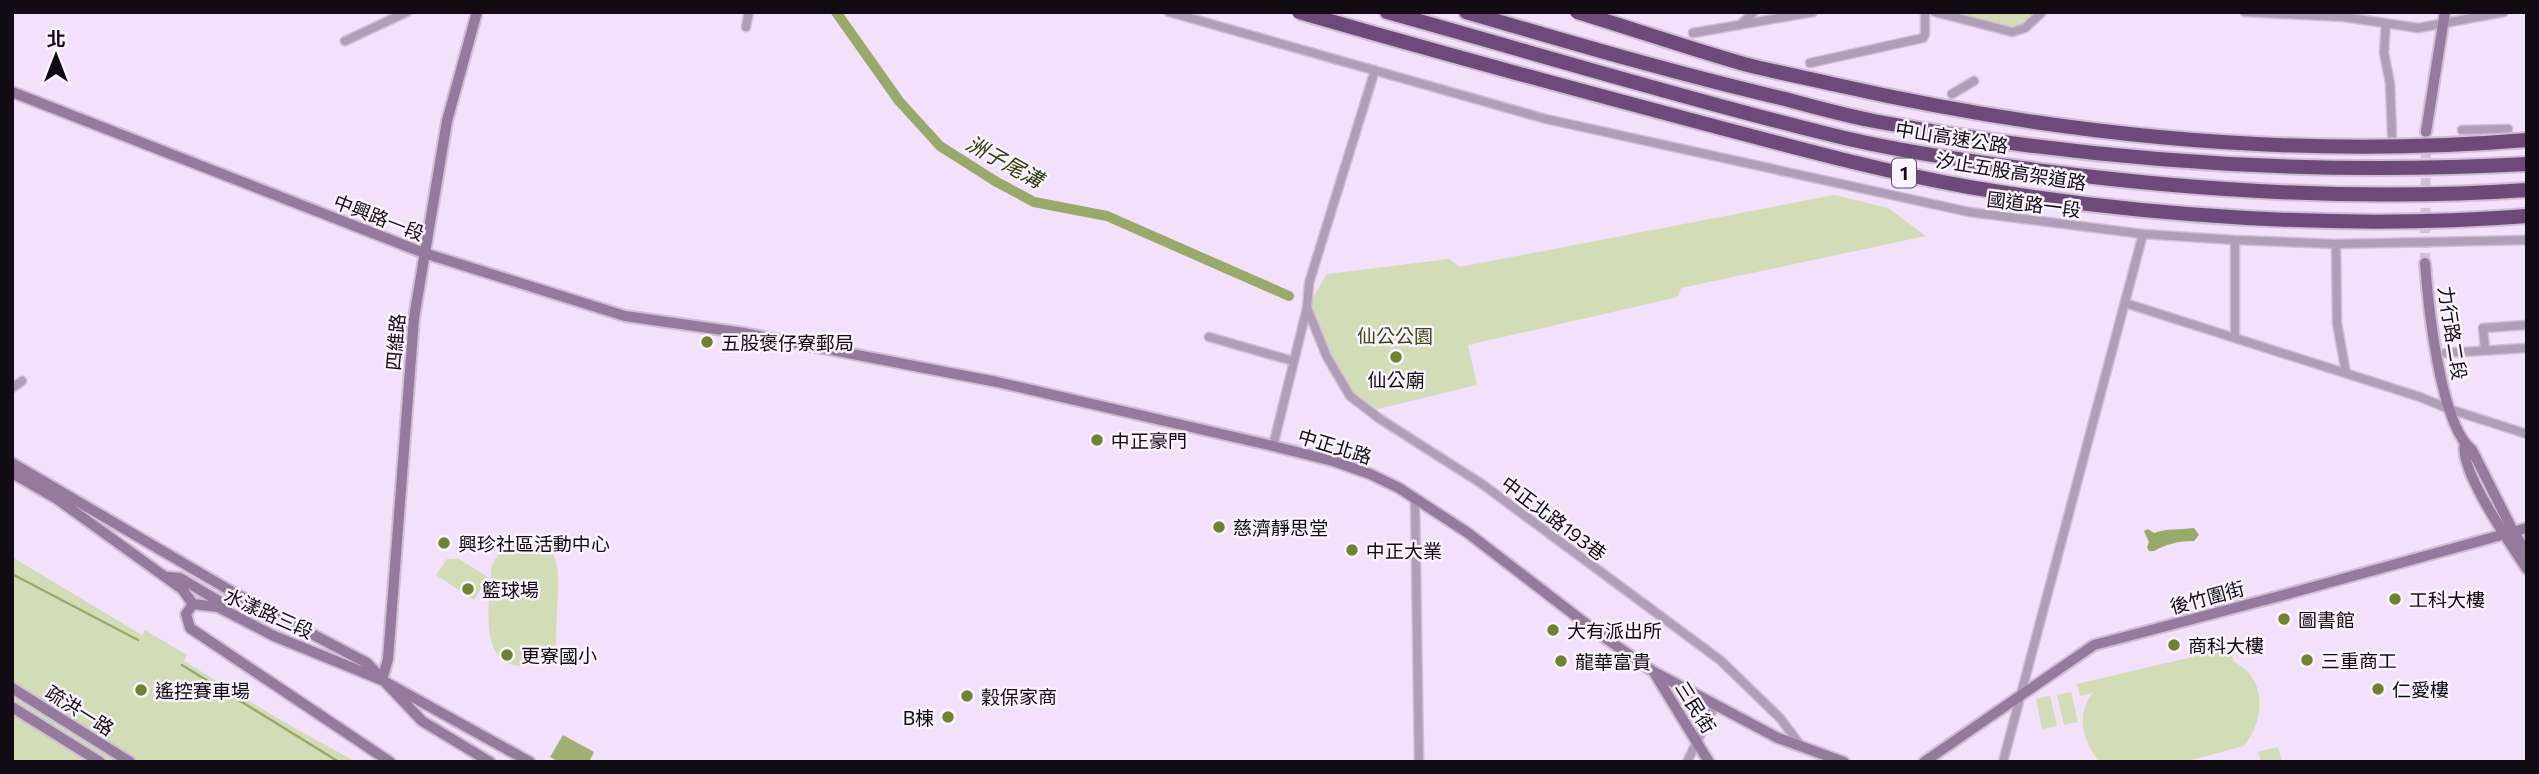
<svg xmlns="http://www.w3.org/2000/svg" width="2539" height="774" font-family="Commissioner,'Noto Sans TC',sans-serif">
<rect width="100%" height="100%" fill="#f3e0fa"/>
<path fill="#d2dcb6" d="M1953 12H2036L2023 26 2012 28Z
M1834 195 1888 208 1926 236 1681 288 1678 297 1468 345 1477 385 1369 411 1331 372 1305 311 1327 274 1449 259 1460 267Z
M522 540C559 542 559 564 558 595 557 611 556 628 556 644 549 656 535 667 521 666 477 665 490 599 491 570 495 554 506 544 522 540Z
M12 557 142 635 145 630 187 655 184 661 277 718 356 762H12Z
M447 559H459L488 577 474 600 436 575Z
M2230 648 2234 662C2268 679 2265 719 2244 746L2183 762H2100L2097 759C2082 739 2076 713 2093 693L2080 696 2077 684Z
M2071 692 2078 722 2064 725 2057 695Z
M2050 696 2057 726 2042 729 2036 699Z
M2278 747 2282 762H2261L2258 752Z"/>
<path fill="#a0b071" d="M563 735 594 752 589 762H559L550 757Z"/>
<path fill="#99a96a" d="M2194 528 2199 535 2194 541C2178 541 2167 544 2154 551H2149L2147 547 2149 542 2144 531 2148 529 2154 533C2166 528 2181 530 2194 528Z"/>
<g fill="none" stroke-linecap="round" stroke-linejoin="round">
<path stroke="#99a96a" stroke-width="2.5" d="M12 574 138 640
M182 665 339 762"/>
<path stroke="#99a96a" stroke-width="10" d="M836 12 899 101 940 146 995 181 1034 202 1107 216 1289 296"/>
<path stroke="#d1c0d7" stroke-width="10" stroke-dasharray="10 5" stroke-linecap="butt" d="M2425 263 2426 140"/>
<g stroke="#cfbed5" stroke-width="11">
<path id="street" d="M1169 12 1546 119 1969 212 2143 234 2235 240 2336 244 2527 240
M1935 12 2012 32 2025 28 2042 12
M2245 12 2344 17 2418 28 2504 12
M2386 23 2384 53 2390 83 2392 135
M1740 25 1754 12
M746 27 749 12
M1693 33 1813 12
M345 41 407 12
M1810 63 1923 38 1925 34V12
M1952 94 1974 81
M2462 130 2508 129
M2336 244 2337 323 2346 373
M2125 303 2420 397 2449 409 2527 434
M1307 308 1327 357 1350 396 1380 419 1482 484 1720 660 1780 718 1800 745
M1209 337 1293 361
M2235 338V240
M2485 349 2483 328 2527 325
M2446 353 2527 348
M12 388 22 381
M1273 446 1307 308 1309 283 1375 70
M1415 500 1419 762
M1687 762 1715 705
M2003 762 2143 234"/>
</g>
<g stroke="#cfbed5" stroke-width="14">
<path id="secondary" d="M12 92 424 253 625 316 744 333 997 382 1273 446 1333 461 1370 474 1399 488 1468 533 1598 633 1654 672 1778 738 1844 762
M2426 132 2445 12
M2425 263C2428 304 2440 425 2472 450L2513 531 2527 553
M2465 444C2458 469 2512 546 2527 569
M12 463 236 594 367 663 422 721 490 762
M12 473 57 499 182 589 193 604 218 607 274 636 382 680 530 762
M167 577 180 578 227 606
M193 604 186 614 190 628 390 762
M1655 674 1709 762
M382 680 388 659 414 318 447 121 477 12
M12 688 130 762
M12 707 100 762
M1924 762 2094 645 2280 596 2527 528"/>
</g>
<g stroke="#cfbed5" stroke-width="18">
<path id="highway" d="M1387 12C1531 52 1675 96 1820 132 1893 151 1969 161 2044 171 2206 192 2364 201 2527 190
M1466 12C1572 43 1678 74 1785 99 1814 107 1844 115 1874 121 2089 161 2309 176 2527 164"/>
</g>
<use href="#street" stroke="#b09eb6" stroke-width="8"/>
<use href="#secondary" stroke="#947a9d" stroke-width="10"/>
<use href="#highway" stroke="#6e4a7a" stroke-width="14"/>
<g stroke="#cfbed5" stroke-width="18" stroke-linecap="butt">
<path id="highway-bridge" d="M1299 12C1434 51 1570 88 1706 124 1793 147 1880 171 1969 187 2147 217 2346 230 2527 216
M1577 12C1633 29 1688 48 1744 64 1775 72 1807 78 1837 85 2062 136 2297 159 2527 140"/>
</g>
<use href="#highway-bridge" stroke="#6e4a7a" stroke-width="14"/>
</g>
<g fill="#708130" stroke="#faf2fd" stroke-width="2.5">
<circle cx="707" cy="342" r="7"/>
<circle cx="1396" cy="357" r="7"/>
<circle cx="1097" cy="440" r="7"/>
<circle cx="1219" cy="527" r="7"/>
<circle cx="444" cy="543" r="7"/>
<circle cx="1352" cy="550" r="7"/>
<circle cx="468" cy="589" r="7"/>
<circle cx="2395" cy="599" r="7"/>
<circle cx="2284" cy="619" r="7"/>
<circle cx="1553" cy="630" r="7"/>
<circle cx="2174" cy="645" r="7"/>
<circle cx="507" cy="655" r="7"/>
<circle cx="2307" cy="660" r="7"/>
<circle cx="1561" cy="661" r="7"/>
<circle cx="2378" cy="689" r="7"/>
<circle cx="141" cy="690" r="7"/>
<circle cx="967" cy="696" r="7"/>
<circle cx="948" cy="717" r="7"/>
</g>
<g text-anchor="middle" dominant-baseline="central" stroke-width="5" stroke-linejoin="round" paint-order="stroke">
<rect fill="#faf2fd" stroke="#575059" stroke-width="2" x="1892" y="158.5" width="24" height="29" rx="5"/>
<g font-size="18" font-weight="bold" fill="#110b13">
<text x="1904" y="173">1</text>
</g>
<g font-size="19" fill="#110b13" stroke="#faf2fd">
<text transform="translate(1952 137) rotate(9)">中山高速公路</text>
<text transform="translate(2011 171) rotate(9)">汐止五股高架道路</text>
<text transform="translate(2034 204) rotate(7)">國道路一段</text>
<text transform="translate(379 217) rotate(21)">中興路一段</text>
<text transform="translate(2453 333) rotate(81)">力行路二段</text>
<text transform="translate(395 342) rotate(-85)">四維路</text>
<text transform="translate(1335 446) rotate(17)">中正北路</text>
<text transform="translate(1554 518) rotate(37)">中正北路193巷</text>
<text transform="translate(2207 597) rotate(-15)">後竹圍街</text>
<text transform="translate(269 613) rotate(24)">水漾路三段</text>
<text transform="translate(1696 707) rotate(58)">三民街</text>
<text transform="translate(80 710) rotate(32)">疏洪一路</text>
</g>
<g font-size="19" fill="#394414" stroke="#faf2fd">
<text x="1395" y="335">仙公公園</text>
</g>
<g font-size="19" fill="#110b13" stroke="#faf2fd" text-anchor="start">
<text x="721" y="342">五股褒仔寮郵局</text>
<text x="1396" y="379" text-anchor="middle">仙公廟</text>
<text x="1111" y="440">中正豪門</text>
<text x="1233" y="527">慈濟靜思堂</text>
<text x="458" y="543">興珍社區活動中心</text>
<text x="1366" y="550">中正大業</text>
<text x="482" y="589">籃球場</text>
<text x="2409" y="599">工科大樓</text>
<text x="2298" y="619">圖書館</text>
<text x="1567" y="630">大有派出所</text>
<text x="2188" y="645">商科大樓</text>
<text x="521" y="655">更寮國小</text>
<text x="2321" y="660">三重商工</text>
<text x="1575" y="661">龍華富貴</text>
<text x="2392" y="689">仁愛樓</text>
<text x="155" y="690">遙控賽車場</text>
<text x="981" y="696">穀保家商</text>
<text x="934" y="717" text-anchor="end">B棟</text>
</g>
<g font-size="21" font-style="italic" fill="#313b0a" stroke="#faf2fd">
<text transform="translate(1005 161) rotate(29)">洲子尾溝</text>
</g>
</g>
<rect width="2539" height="774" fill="none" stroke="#110b13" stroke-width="28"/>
<g transform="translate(56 56)" stroke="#faf2fd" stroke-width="5" paint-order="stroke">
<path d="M0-5L12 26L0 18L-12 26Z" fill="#110b13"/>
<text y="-10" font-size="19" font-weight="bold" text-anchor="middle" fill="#110b13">北</text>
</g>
</svg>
